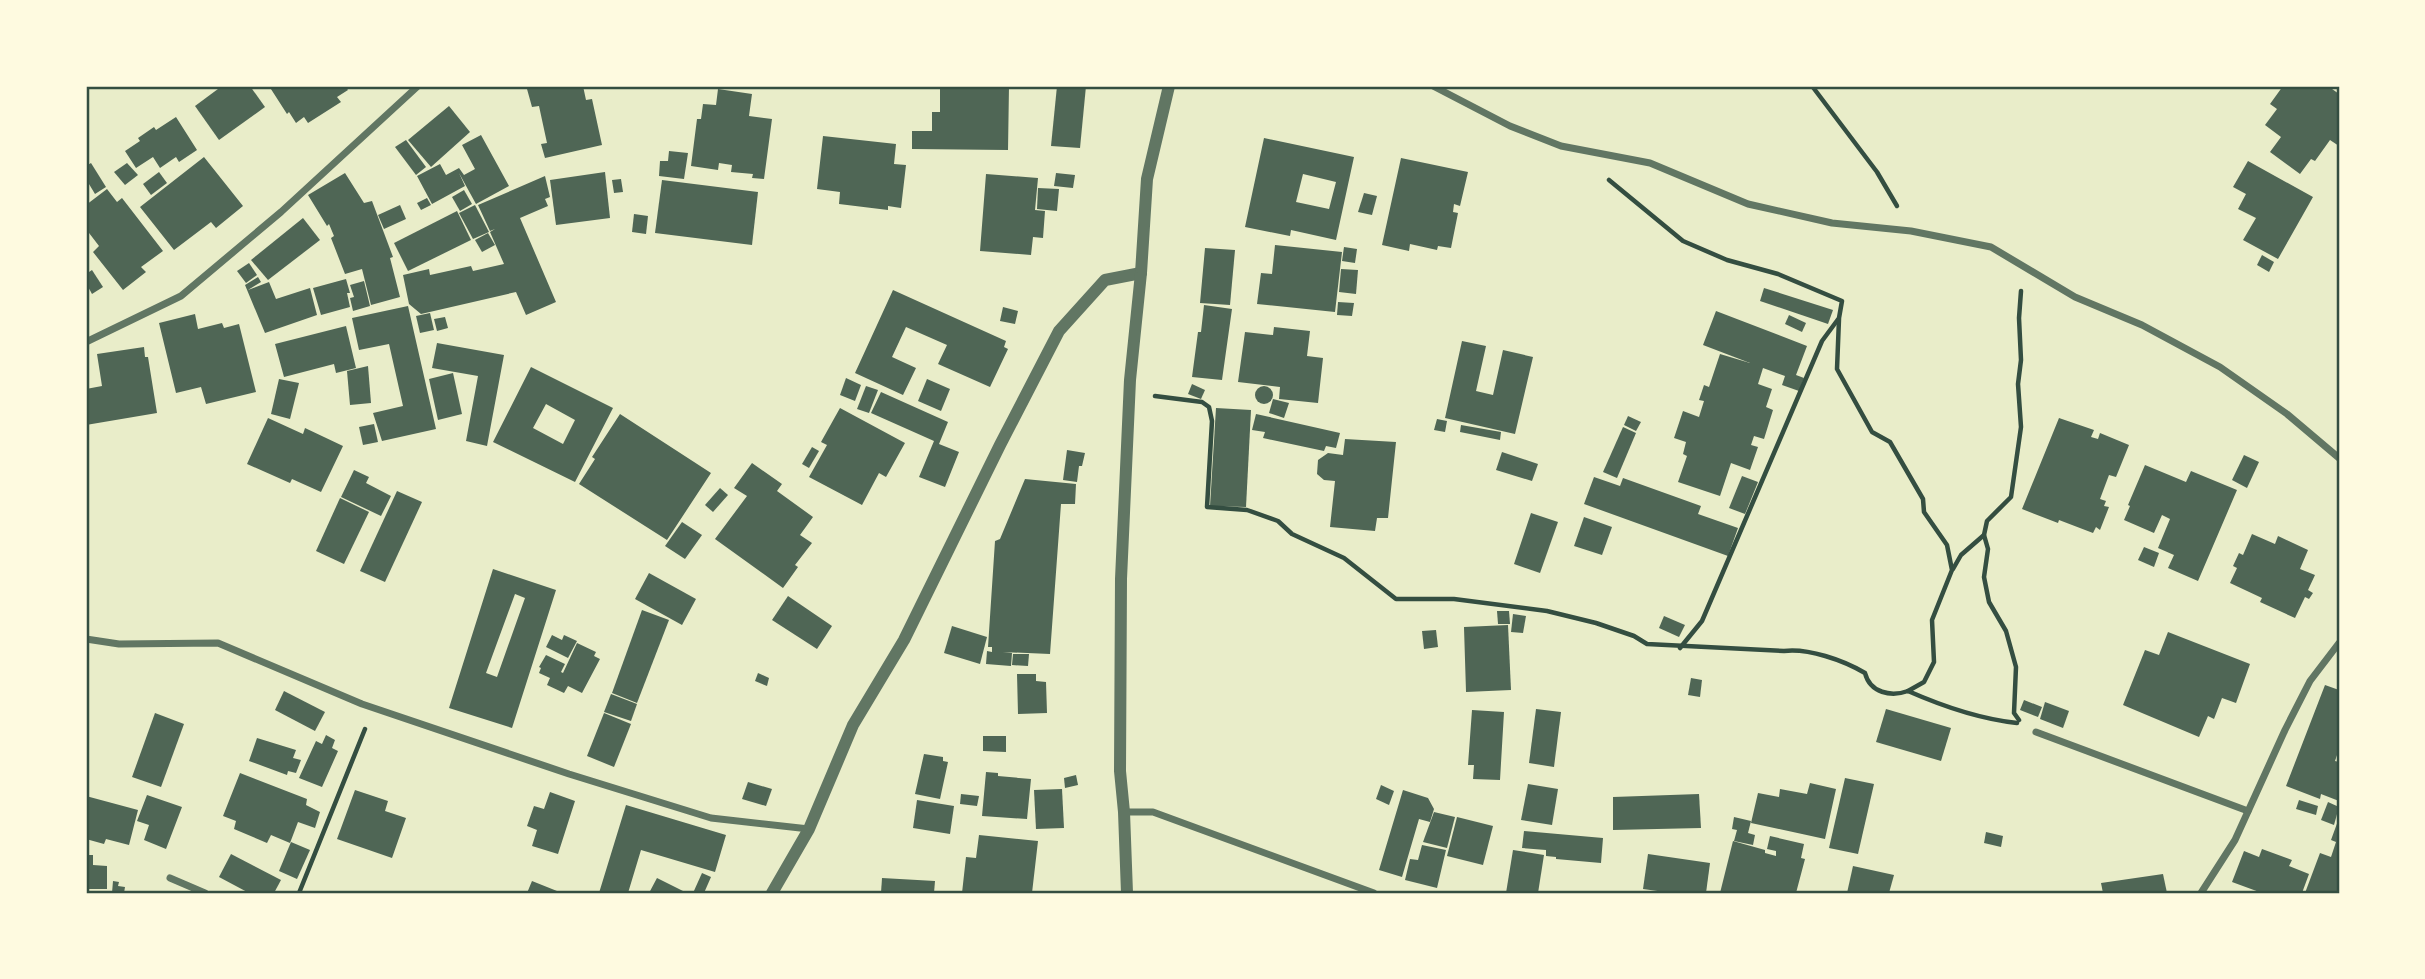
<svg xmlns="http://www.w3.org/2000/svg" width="2425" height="979" font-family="'Golos Text',sans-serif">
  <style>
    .building { fill: #4f6655; fill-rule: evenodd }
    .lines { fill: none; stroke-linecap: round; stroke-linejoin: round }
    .path { stroke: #344e41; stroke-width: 4.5 }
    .minor { stroke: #617663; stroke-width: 7 }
    .tertiary { stroke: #617663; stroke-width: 12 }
    .neatline { fill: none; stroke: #344e41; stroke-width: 2.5 }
  </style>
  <rect width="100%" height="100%" fill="#e9edc9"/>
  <g class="building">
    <polygon points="222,86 250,86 265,107 219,140 195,106"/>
    <polygon points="269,86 345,86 348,90 337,97 341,102 308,123 304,117 296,123 289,112 287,114"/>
    <polygon points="545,86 583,86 586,100 592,99 602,145 545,158 541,144 547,143 539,106 532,107 527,89"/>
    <polygon points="940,86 1009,86 1008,150 912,149 912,131 932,131 932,112 940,112"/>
    <polygon points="1057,86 1086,86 1080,148 1051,146"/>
    <polygon points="2283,86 2328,86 2339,94 2339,146 2330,140 2315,161 2311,159 2300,174 2270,152 2281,137 2265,125 2277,109 2270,104"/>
    <polygon points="718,89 752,94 749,116 772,119 764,179 752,178 753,174 731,172 732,165 719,163 718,170 691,166 697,119 701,119 703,104 716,105"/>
    <polygon points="449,106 470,132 431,167 408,140"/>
    <polygon points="176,117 197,150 179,162 176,157 160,168 153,157 136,168 125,151 140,141 138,138 154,127 156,130"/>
    <polygon points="481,135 509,186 476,204 459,173 465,186 432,204 417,176 440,164 446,175 459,168 464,175 475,169 462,145"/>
    <polygon points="823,136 896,144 894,164 906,165 901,208 888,206 888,210 839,204 840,192 817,189"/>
    <path d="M1264,138L1354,157L1336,240L1291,230L1290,236L1245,227ZM1303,174L1336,182L1329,209L1296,202Z"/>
    <polygon points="406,140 426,167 416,175 395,147"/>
    <polygon points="669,151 688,153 684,179 659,176 660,161 668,161"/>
    <polygon points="204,157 243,206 216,228 211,222 174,250 140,207"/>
    <polygon points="1401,158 1468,172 1460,206 1454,204 1453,212 1458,213 1451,248 1438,246 1437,250 1410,244 1409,251 1382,245"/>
    <polygon points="2248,161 2313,197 2278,259 2243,240 2256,218 2238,209 2246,194 2233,187"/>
    <polygon points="91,163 106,187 95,194 89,184 86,187 86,166"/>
    <polygon points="127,163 138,175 125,185 114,172"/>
    <polygon points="159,172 167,183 151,195 143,184"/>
    <polygon points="605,172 610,218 556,225 550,180"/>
    <polygon points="345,173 364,203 372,201 393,257 390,258 400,297 371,305 362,269 345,274 331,238 334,236 329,224 327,226 308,195"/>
    <polygon points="1056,173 1075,175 1073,188 1054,186"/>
    <polygon points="986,174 1038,178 1035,210 1045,211 1043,238 1033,237 1031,255 980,251"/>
    <polygon points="545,176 550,197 545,199 548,206 520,218 556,302 526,315 516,292 421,314 409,304 403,275 429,269 430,275 471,266 473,271 504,264 490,232 495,229 490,231 478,205"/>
    <polygon points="621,179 623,192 614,193 612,180"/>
    <polygon points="662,180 758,192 752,245 655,233"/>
    <polygon points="1038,188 1059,189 1057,211 1037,209"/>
    <polygon points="107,189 117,202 122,198 163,251 141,267 146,272 123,290 93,252 99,246 86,229 86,205"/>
    <polygon points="464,190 472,204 460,211 452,197"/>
    <polygon points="1364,193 1377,196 1372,215 1358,212"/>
    <polygon points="427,198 431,205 421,210 417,203"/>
    <polygon points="400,205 406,219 384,229 378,215"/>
    <polygon points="475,205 489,232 473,239 459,213"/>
    <polygon points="457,211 471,240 408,271 394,243"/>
    <polygon points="634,214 648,216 646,234 632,232"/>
    <polygon points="303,218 320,240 268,280 251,260"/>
    <polygon points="488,233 495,245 482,252 475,240"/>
    <polygon points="1275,245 1342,252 1335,312 1257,304 1261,273 1272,274"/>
    <polygon points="1344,247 1357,249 1355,263 1342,261"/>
    <polygon points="1205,248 1235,250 1230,305 1200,303"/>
    <polygon points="2262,255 2274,262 2269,272 2257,265"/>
    <polygon points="249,263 257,275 246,283 237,271"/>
    <polygon points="1341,269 1358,270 1356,294 1339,292"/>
    <polygon points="92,270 103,287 92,294 86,283 86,274"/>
    <polygon points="258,277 261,282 248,290 269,282 276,299 310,288 317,315 265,333 245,285"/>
    <polygon points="346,279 350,293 347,293 350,307 321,315 313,288"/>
    <polygon points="364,281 370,306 353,311 350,298 354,297 350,285"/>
    <polygon points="1764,288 1833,310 1828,324 1760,301"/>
    <polygon points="893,290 1006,341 1004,347 1008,349 990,387 938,364 947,345 906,327 892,357 916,368 903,395 855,373"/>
    <polygon points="1338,302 1354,303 1352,316 1337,315"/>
    <polygon points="1204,305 1232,309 1222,380 1192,377 1198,332 1201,332"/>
    <polygon points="408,306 436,429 382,441 373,413 403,406 389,344 359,350 352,318"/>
    <polygon points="1003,307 1018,311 1015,324 1000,321"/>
    <polygon points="1716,311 1807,346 1796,375 1804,378 1799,391 1782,385 1785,376 1763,368 1758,384 1772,389 1766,407 1773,410 1764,439 1754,436 1751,445 1758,447 1750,470 1731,463 1720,496 1678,482 1687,456 1683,454 1686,442 1674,438 1683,411 1699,417 1704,401 1699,400 1704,385 1709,387 1720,354 1750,363 1703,345"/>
    <polygon points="430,313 434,330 420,333 416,316"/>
    <polygon points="195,314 198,329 222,323 224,328 239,324 256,392 206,404 201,387 176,393 159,323"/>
    <polygon points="1789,315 1806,323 1802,332 1785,324"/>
    <polygon points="445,317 448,328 437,331 434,319"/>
    <polygon points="346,326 356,368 336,373 334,364 284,377 275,344"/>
    <polygon points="1274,327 1310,331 1307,356 1323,358 1318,403 1279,399 1280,387 1238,382 1245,332 1273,335"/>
    <polygon points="1462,341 1486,346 1476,391 1493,395 1503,350 1533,357 1515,434 1445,418"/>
    <polygon points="437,343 504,355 487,446 466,441 478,376 432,368"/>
    <polygon points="144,347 145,357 148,357 157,413 86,425 86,389 102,386 97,354"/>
    <polygon points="368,366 371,403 350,405 347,371"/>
    <path d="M531,367L613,408L575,482L493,442ZM546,404L575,420L563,444L533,428Z"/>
    <polygon points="453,373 462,414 438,420 429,379"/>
    <polygon points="846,378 861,385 855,401 840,395"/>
    <polygon points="279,379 299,383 290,419 271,414"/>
    <polygon points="927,379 950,389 941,411 918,401"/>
    <polygon points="1192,384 1205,390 1201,399 1188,394"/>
    <polygon points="866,386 878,390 869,413 857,409"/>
    <circle cx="1264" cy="395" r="9"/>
    <polygon points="881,392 948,422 939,444 959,452 945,487 919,477 934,441 871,413"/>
    <polygon points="1273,399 1289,403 1284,418 1269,413"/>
    <polygon points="840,408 905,443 886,477 879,473 862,505 809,477 827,445 821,442"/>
    <polygon points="1216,408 1251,410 1246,507 1210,506"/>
    <polygon points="620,414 711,473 667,540 579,484 595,459 592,457"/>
    <polygon points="1256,414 1340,433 1336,448 1326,446 1324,451 1263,438 1265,432 1252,430"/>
    <polygon points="1628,416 1641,422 1636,431 1624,425"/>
    <polygon points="268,418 303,434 305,428 343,446 321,492 292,479 290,483 247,464"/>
    <polygon points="2059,418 2094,430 2091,437 2098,439 2100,433 2129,445 2116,477 2109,475 2100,499 2106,501 2104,506 2109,507 2100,530 2096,527 2093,533 2059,520 2058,523 2022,509"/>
    <polygon points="1437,419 1447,421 1445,432 1434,430"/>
    <polygon points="374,424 378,442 363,445 359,427"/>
    <polygon points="1461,425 1501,432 1500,440 1460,432"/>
    <polygon points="1623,427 1636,433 1617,478 1603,472"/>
    <polygon points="1345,439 1396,442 1388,518 1377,518 1375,531 1330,527 1335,481 1324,480 1317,474 1318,460 1328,453 1343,455"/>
    <polygon points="812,447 819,451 809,468 802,464"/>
    <polygon points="1067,450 1085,453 1082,466 1079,466 1077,482 1063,480"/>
    <polygon points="1502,452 1538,464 1532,481 1496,470"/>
    <polygon points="2244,455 2259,462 2247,488 2232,480"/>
    <polygon points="752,463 782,484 777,491 813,517 800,535 812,543 795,565 798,567 783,588 715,539 747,496 734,488"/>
    <polygon points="2145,465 2186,482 2191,471 2237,490 2198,581 2168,568 2174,555 2158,548 2170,519 2162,515 2154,533 2124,520 2130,506 2128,505"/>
    <polygon points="354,470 369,477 366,483 391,496 381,516 341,497"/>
    <polygon points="1742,476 1758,482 1745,514 1729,508"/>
    <polygon points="1594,477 1620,486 1623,478 1701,506 1698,514 1738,528 1728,556 1584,504"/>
    <polygon points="1025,479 1076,484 1075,504 1061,504 1050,654 1003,652 1012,653 1011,666 986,664 987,651 992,652 992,647 988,647 995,541 1000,539"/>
    <polygon points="720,488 728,495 713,512 705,505"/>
    <polygon points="397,491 422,502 385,582 360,571"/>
    <polygon points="340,498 369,512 344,564 316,551"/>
    <polygon points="1531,513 1558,522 1540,573 1514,564"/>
    <polygon points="1584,517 1612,527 1602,555 1574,546"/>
    <polygon points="682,522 702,535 685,559 665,546"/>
    <polygon points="2252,534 2275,544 2278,536 2308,550 2300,569 2315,575 2308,590 2313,593 2309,599 2305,597 2295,618 2260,602 2262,598 2230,583 2237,568 2233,566 2239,553 2243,555"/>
    <polygon points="2144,547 2159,553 2154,567 2138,560"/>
    <path d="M493,569L556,590L512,728L449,708ZM515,594L525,598L497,677L486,673Z"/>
    <polygon points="649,573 696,599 682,625 635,599"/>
    <polygon points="788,596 832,626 817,649 772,620"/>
    <polygon points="642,610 669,620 637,703 612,693"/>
    <polygon points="1497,611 1509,611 1510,624 1498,624"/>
    <polygon points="1513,614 1526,616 1523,633 1511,632"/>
    <polygon points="1664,616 1685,625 1679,637 1659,628"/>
    <polygon points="1508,625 1511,690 1466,692 1464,627"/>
    <polygon points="952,626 987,637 980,664 944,653"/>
    <polygon points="1436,630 1438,647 1424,649 1422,631"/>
    <polygon points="2168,632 2250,664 2236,703 2222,698 2214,719 2208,716 2199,737 2123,705 2145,650 2159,655"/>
    <polygon points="552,635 562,640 564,635 577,641 568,658 546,647"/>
    <polygon points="577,643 596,652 594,656 600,659 582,693 568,686 564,693 547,685 550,678 539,673 541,668 539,667 546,655 565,664 561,672 563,673"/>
    <polygon points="1013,654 1029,654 1028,666 1012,665"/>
    <polygon points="758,673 769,678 767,686 755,681"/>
    <polygon points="1017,674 1036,674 1036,681 1046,682 1047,713 1018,714"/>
    <polygon points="1691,678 1702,680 1700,697 1688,695"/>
    <polygon points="2325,685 2339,690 2339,749 2335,761 2339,762 2339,801 2321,794 2320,799 2286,786"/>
    <polygon points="284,691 325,712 315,731 275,710"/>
    <polygon points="611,694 637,704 631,721 604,712"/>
    <polygon points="2024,700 2042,707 2038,717 2020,710"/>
    <polygon points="2045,702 2069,711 2063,728 2040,719"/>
    <polygon points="1536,709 1561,712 1554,767 1529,763"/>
    <polygon points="1886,709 1951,728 1941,761 1876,742"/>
    <polygon points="1472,710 1504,712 1500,780 1473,779 1474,765 1468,765"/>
    <polygon points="155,713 184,724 161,787 132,777"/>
    <polygon points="604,713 631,724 614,767 587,756"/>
    <polygon points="326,735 335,740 332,748 338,751 322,787 299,778 316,741 322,744"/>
    <polygon points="983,736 1006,736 1006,752 983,751"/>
    <polygon points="257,738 296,750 293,758 301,760 296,773 288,771 287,775 249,761"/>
    <polygon points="924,754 943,757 943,761 948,762 940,799 915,794"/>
    <polygon points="986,772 998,773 998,776 1031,779 1027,819 982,816"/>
    <polygon points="240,773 307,799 306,805 320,812 315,828 298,822 290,843 271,835 267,843 234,829 236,821 223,816"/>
    <polygon points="1076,775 1078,785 1065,788 1064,778"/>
    <polygon points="1845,778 1874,784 1858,854 1829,848"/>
    <polygon points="748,782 772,789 766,806 742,799"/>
    <polygon points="1810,783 1836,789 1825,839 1751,823 1758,793 1779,797 1780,789 1807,794"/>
    <polygon points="1528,784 1558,789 1552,825 1521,820"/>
    <polygon points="1381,785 1394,791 1389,805 1376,799"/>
    <polygon points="1062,789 1064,828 1036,829 1034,790"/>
    <polygon points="355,790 388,801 385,811 406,818 392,858 337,839"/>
    <polygon points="1403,790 1428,798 1434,809 1430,822 1419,819 1402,877 1379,870"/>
    <polygon points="550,792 575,801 558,854 532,846 537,830 527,826 534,806 544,809"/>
    <polygon points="961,794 979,796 977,806 960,804"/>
    <polygon points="1699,794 1701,828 1613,830 1613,797"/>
    <polygon points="147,795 182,807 166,849 144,840 149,825 137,821"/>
    <polygon points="86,796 138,810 129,845 106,839 104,844 86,839"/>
    <polygon points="917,800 954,806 950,834 913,828"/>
    <polygon points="2299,800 2318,806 2316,815 2296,809"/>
    <polygon points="2328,802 2339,807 2334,825 2321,820"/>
    <polygon points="626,805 726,835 715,872 641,850 628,893 599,893"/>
    <polygon points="1434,812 1455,817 1447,848 1423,842"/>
    <polygon points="1457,817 1493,826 1483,865 1447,856"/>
    <polygon points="1734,817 1751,821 1748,833 1755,835 1753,845 1734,841 1737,830 1732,829"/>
    <polygon points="2339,818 2339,893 2305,893 2320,853 2331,857 2336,842 2331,840"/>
    <polygon points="1524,831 1603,838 1601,863 1556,859 1556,857 1546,856 1546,850 1522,848"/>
    <polygon points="1986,832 2003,836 2001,847 1984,843"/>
    <polygon points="979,835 1038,841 1032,893 962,893 966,857 976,858"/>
    <polygon points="1770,836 1804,844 1801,858 1805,859 1796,893 1720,893 1733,841 1765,850 1765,853 1776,856 1776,851 1767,849"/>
    <polygon points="291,842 310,850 297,879 279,871"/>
    <polygon points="1422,845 1446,850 1437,888 1405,880 1410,859 1418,860"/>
    <polygon points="2262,849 2292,860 2289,866 2309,874 2302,893 2262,893 2232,882 2244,851 2259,857"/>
    <polygon points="1513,850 1544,855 1538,893 1506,893"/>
    <polygon points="231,854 281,880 274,893 249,893 219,877"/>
    <polygon points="1648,854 1710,863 1706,893 1672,893 1643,889"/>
    <polygon points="86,855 93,855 93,865 107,866 107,889 86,889"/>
    <polygon points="1853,866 1894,875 1889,893 1847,893"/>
    <polygon points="702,873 711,877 704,893 693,893"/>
    <polygon points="2163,874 2167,893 2103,893 2101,883"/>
    <polygon points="657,878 687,893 649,893"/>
    <polygon points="882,878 935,881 934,893 881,893"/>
    <polygon points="113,881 119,882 118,886 125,887 124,893 112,893"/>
    <polygon points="532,881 562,893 527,893"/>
  </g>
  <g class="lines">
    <g class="path">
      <polyline points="1812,86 1877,172 1897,206"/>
      <polyline points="1609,180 1683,241 1727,260 1778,274 1842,301 1839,318 1822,341 1702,621 1680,648"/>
      <polyline points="1839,319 1837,369 1872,432 1890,442 1923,499 1924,512 1947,545 1952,570 1932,620 1934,662 1924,682 1908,691"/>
      <path d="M1155,396L1202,402L1209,407L1212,421L1207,507L1247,510L1278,521L1292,534L1344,558L1396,599H1454L1547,611L1596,623L1634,636L1647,644L1784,651C1808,648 1843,660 1865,673C1870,693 1891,697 1908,691C1942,706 1980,719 2017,723"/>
      <polyline points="1953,569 1961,555 1984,535"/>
      <polyline points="2019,720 2014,713 2016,667 2006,631 1989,602 1984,577 1988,549 1984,535 1987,521 2011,497 2021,427 2018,384 2021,360 2019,318 2021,291"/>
      <polyline points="299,893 365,729"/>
    </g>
    <g class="minor">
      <polyline points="1433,86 1510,126 1561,146 1650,163 1748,204 1832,223 1911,231 1991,247 2075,297 2142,325 2220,367 2287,414 2339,458"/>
      <polyline points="86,342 181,296 281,212 418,86"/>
      <polyline points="86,639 119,644 218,643 362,704 569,774 711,818 809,829"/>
      <polyline points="2036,732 2248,811"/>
      <polyline points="1124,812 1153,812 1374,893"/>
      <polyline points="170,878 205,893"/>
      <polyline points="2201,893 2235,840 2285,730 2310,681 2339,643"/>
    </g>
    <g class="tertiary">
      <polyline points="772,893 809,829 853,725 904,640 1000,445 1059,331 1105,280 1141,273"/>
      <polyline points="1127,893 1124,812 1120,771 1121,579 1130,380 1141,273 1147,179 1169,86"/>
    </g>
  </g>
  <rect width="2425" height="979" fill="none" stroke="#fefae0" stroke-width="175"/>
  <rect x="88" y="88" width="2250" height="804" class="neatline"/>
</svg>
